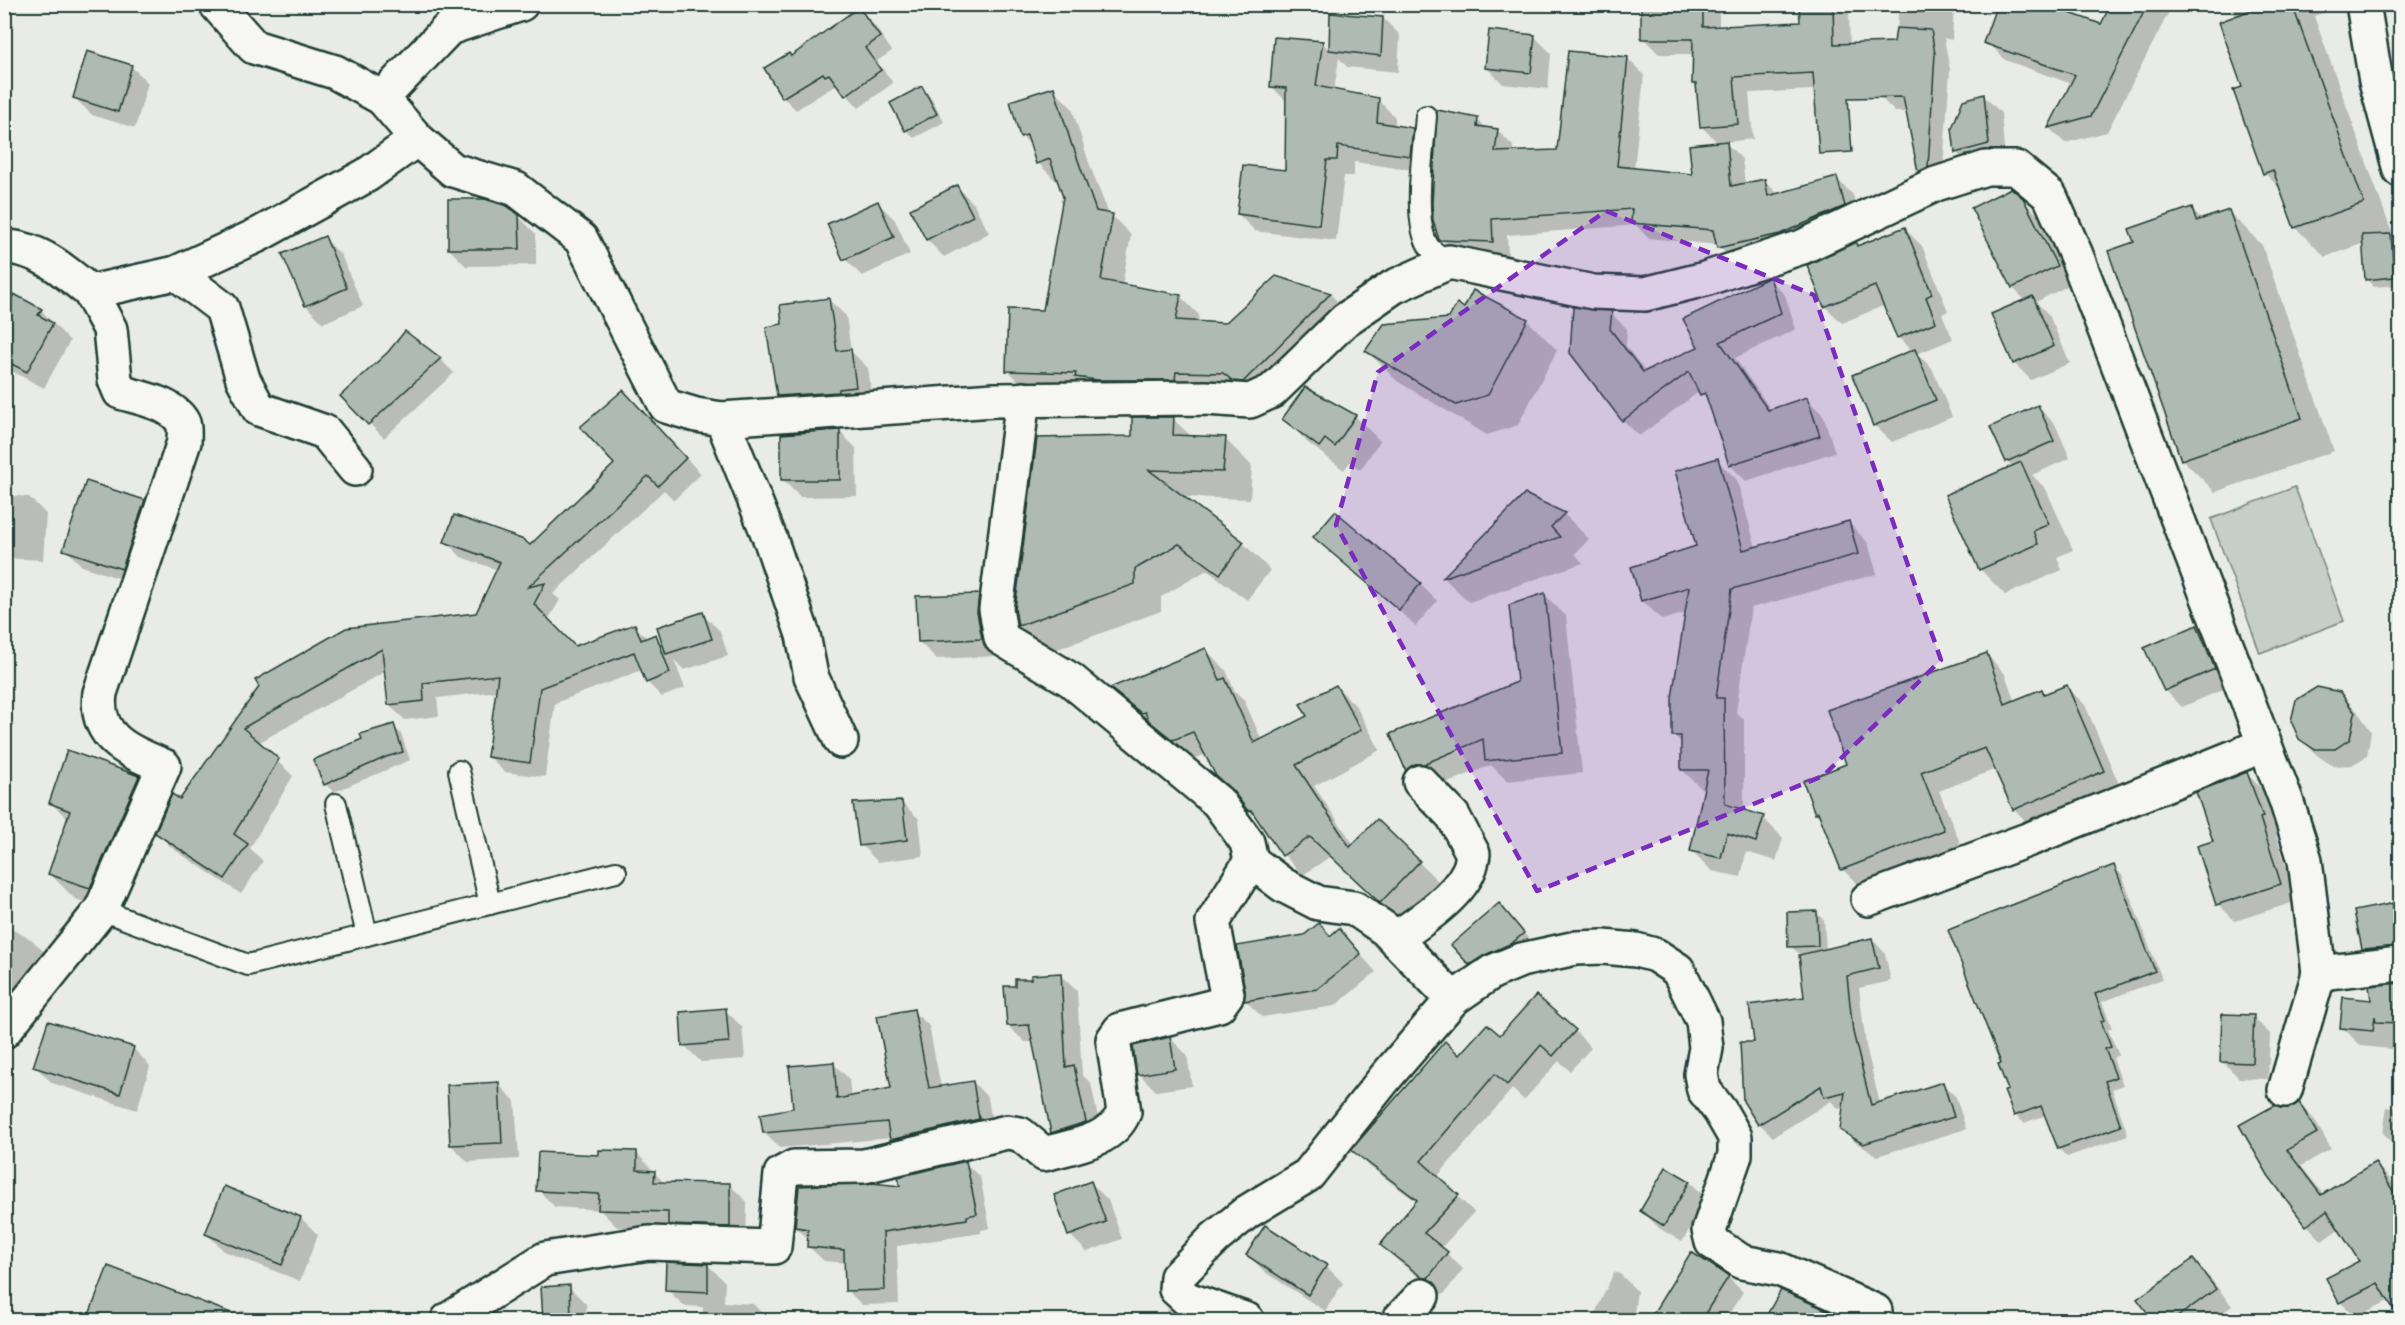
<svg xmlns="http://www.w3.org/2000/svg" width="2405" height="1325" font-family="Sriracha,sans-serif">
  <style>
    .green { fill: #c7cec9; stroke: #73867e; stroke-width: 1.5 }
    .shadow { fill: #0003 }
    .building { fill: #b0bab5; stroke: #1f3d34; stroke-width: 1.5 }
    .lines { fill: none; stroke-linecap: round; stroke-linejoin: round }
    .service-casing { stroke: #1f3d34; stroke-width: 24 }
    .minor-casing { stroke: #1f3d34; stroke-width: 38 }
    .service { stroke: #f6f6f2; stroke-width: 20 }
    .minor { stroke: #f6f6f2; stroke-width: 33 }
    .marked { fill: #7b2cbf; fill-opacity: 0.2; stroke: #7b2cbf; stroke-width: 4.5; stroke-dasharray: 12 8; stroke-linejoin: round }
  </style>
  <rect width="100%" height="100%" fill="#e9ebe7"/>
  <filter id="ink" filterUnits="userSpaceOnUse"><feTurbulence type="fractalNoise" baseFrequency=".0167" numOctaves="2"/><feDisplacementMap in="SourceGraphic" scale="12" xChannelSelector="R" yChannelSelector="G"/><feConvolveMatrix kernelMatrix="1 2 1 2 8 2 1 2 1" color-interpolation-filters="sRGB"/></filter>
  <g filter="url(#ink)">
    <polygon class="green" points="2295,487 2344,621 2260,653 2211,519"/>
    <g class="shadow">
      <polygon points="1643,4 1719,4 1719,28 1802,24 1801,4 1842,4 1849,11 1851,88 1749,93 1753,139 1725,142 1742,159 1745,184 1764,180 1779,195 1837,179 1853,195 1860,222 1734,263 1718,245 1648,238 1636,225 1507,235 1508,257 1457,255 1441,239 1477,119 1487,129 1497,130 1513,146 1513,153 1558,151 1628,59 1644,75 1634,169 1694,176 1718,143 1701,126 1698,88 1694,84 1694,54 1659,54 1643,38"/>
      <polygon points="1899,4 1954,4 1952,40 1944,38 1950,70 1942,182 1934,186 1920,171 1908,112 1895,112 1880,97 1896,44"/>
      <polygon points="2113,4 2173,4 2107,132 2065,143 2049,128 2072,84 2005,60 1989,43 2102,26"/>
      <polygon points="2230,4 2324,4 2326,12 2314,16 2392,233 2390,234 2399,243 2400,285 2374,287 2366,279 2364,243 2325,257 2295,227 2282,191 2265,173 2244,88 2235,18"/>
      <polygon points="859,9 872,22 892,51 877,61 893,83 859,108 840,87 836,85 796,110 783,97 791,58"/>
      <polygon points="1332,15 1383,18 1400,35 1398,72 1347,67 1339,58 1334,91 1378,100 1395,117 1395,126 1412,129 1429,146 1427,172 1354,162 1354,176 1344,176 1336,241 1255,231 1238,214 1286,172 1288,103 1271,86 1322,42 1330,51"/>
      <polygon points="1534,36 1551,53 1548,89 1503,84 1486,67"/>
      <polygon points="131,66 148,83 135,128 92,115 75,98"/>
      <polygon points="922,88 930,96 944,122 914,138 906,130"/>
      <polygon points="1053,89 1072,108 1089,163 1109,215 1112,216 1131,235 1122,286 1180,296 1199,315 1198,323 1225,325 1276,277 1330,294 1349,313 1262,400 1026,389 1008,370 1045,312 1065,197 1059,181 1057,182 1038,163 1032,147 1022,136"/>
      <polygon points="1984,96 2001,113 2005,161 1973,169 1956,152"/>
      <polygon points="957,187 974,204 989,233 944,257 927,240 912,209"/>
      <polygon points="2022,199 2040,217 2073,283 2036,302 2049,315 2070,363 2031,380 2014,363 2026,301 2013,288"/>
      <polygon points="878,203 895,220 910,254 862,276 845,259"/>
      <polygon points="2191,209 2202,220 2229,212 2262,245 2334,451 2215,492 2182,459 2136,243"/>
      <polygon points="518,216 536,234 536,265 466,266 449,249"/>
      <polygon points="1905,229 1922,246 1948,311 1942,314 1953,339 1917,354 1932,368 1952,417 1892,442 1874,425 1913,352 1898,337 1885,305 1842,323 1825,306 1855,244 1858,247"/>
      <polygon points="324,238 341,255 363,306 323,323 306,306"/>
      <polygon points="1769,279 1785,295 1796,329 1735,358 1771,410 1807,399 1823,415 1835,452 1746,481 1730,465 1710,402 1700,391 1639,436 1623,420 1571,353 1611,313 1627,329 1626,346 1646,373 1700,348"/>
      <polygon points="828,299 846,316 851,351 868,368 873,403 795,413 778,396 784,326"/>
      <polygon points="41,310 70,341 44,388 4,367 4,314"/>
      <polygon points="1450,319 1527,320 1557,350 1518,425 1487,435 1397,381 1367,351"/>
      <polygon points="440,359 454,373 384,438 342,396"/>
      <polygon points="1305,389 1356,417 1380,441 1360,470 1350,462 1344,470 1308,443 1284,418"/>
      <polygon points="638,407 701,474 674,500 664,490 553,594 560,600 548,620 575,648 634,626 648,639 656,636 664,645 702,614 720,631 728,656 684,670 674,660 685,688 662,697 647,682 642,670 555,703 545,777 504,772 489,756 498,691 437,698 439,716 405,720 389,705 386,671 258,743 293,776 250,848 263,861 241,894 172,848 157,833 261,687 477,615 498,570 461,557 446,541 530,547 616,464"/>
      <polygon points="2038,407 2055,424 2070,458 2032,475 2046,489 2073,550 2057,557 2062,570 2005,595 1980,569 2013,467 2007,461"/>
      <polygon points="1173,419 1192,437 1225,439 1252,466 1250,499 1182,497 1243,543 1270,570 1247,600 1207,570 1161,597 1161,611 1047,653 1019,625 1133,438"/>
      <polygon points="839,431 856,448 857,496 800,497 783,480"/>
      <polygon points="1717,460 1737,480 1756,548 1849,523 1868,543 1877,574 1751,608 1736,712 1744,719 1744,812 1763,818 1783,838 1776,861 1746,852 1741,877 1712,871 1692,851 1705,789 1702,789 1682,770 1682,744 1674,735 1686,613 1662,620 1642,600 1698,547"/>
      <polygon points="4,495 29,497 46,514 43,560 4,558"/>
      <polygon points="1526,496 1564,514 1589,539 1575,554 1583,563 1469,602 1444,578"/>
      <polygon points="144,502 161,519 139,585 82,566 65,549"/>
      <polygon points="1336,513 1420,584 1437,601 1416,626 1315,537"/>
      <polygon points="978,595 995,612 994,630 998,656 937,659 919,642"/>
      <polygon points="1545,595 1566,616 1582,773 1507,781 1491,765 1445,784 1436,784 1428,791 1407,770 1519,683"/>
      <polygon points="2197,627 2214,644 2231,686 2182,707 2165,690"/>
      <polygon points="1206,650 1226,670 1234,690 1244,700 1262,741 1309,717 1336,686 1356,706 1380,750 1314,786 1354,845 1377,821 1439,882 1400,921 1331,856 1303,875 1284,855 1263,825 1249,810 1206,754 1194,759 1132,707 1112,688"/>
      <polygon points="1987,655 2005,674 2015,702 2042,691 2045,695 2067,687 2085,705 2121,789 2032,828 2014,809 1996,769 1939,791 1962,848 1861,887 1842,869 1822,819 1816,813 1848,765"/>
      <polygon points="2340,693 2357,711 2371,731 2367,756 2352,765 2333,766 2318,756 2300,739"/>
      <polygon points="393,726 401,734 410,760 334,792 325,784"/>
      <polygon points="2247,774 2264,791 2279,834 2276,835 2297,901 2235,921 2218,904 2215,842"/>
      <polygon points="138,777 164,802 116,912 75,899 50,874 69,820 51,803"/>
      <polygon points="901,802 919,819 923,856 878,862 861,845"/>
      <polygon points="2113,867 2122,875 2162,979 2102,1002 2112,1028 2108,1030 2119,1055 2113,1058 2123,1085 2112,1089 2128,1135 2067,1157 2059,1149 2046,1115 2024,1123 2015,1115 2010,1091"/>
      <polygon points="2400,904 2400,965 2382,967 2363,949 2356,912"/>
      <polygon points="1498,905 1540,951 1487,981 1470,964"/>
      <polygon points="1816,912 1824,920 1826,951 1872,939 1885,953 1891,981 1859,988 1866,1046 1880,1104 1943,1084 1956,1097 1966,1129 1877,1156 1855,1142 1842,1129 1845,1108 1839,1109 1831,1101 1773,1137 1760,1124 1745,1101 1756,1043 1805,999 1801,955 1790,946"/>
      <polygon points="4,925 32,940 49,957 29,996 4,983"/>
      <polygon points="1319,925 1331,937 1339,930 1376,972 1335,1006 1262,1017 1246,1001 1305,937"/>
      <polygon points="1060,975 1077,991 1082,1075 1091,1083 1102,1139 1069,1149 1052,1132 1034,1042 1025,1042 1008,1026 1017,987 1033,980"/>
      <polygon points="2400,984 2400,1050 2361,1046 2342,1027 2373,1002 2371,988"/>
      <polygon points="725,1010 742,1027 745,1059 701,1062 684,1045"/>
      <polygon points="913,1011 929,1026 941,1087 973,1082 988,1098 994,1135 907,1155 891,1138 780,1148 764,1133 795,1109 834,1064 849,1079 851,1098 893,1090"/>
      <polygon points="2253,1017 2270,1034 2268,1079 2239,1078 2222,1061"/>
      <polygon points="1575,1031 1591,1048 1570,1071 1559,1061 1524,1100 1512,1089 1437,1177 1474,1212 1441,1248 1463,1269 1444,1294 1441,1294 1398,1261 1382,1245 1417,1202 1370,1167 1354,1150 1459,1057 1500,1037"/>
      <polygon points="1170,1038 1187,1055 1192,1086 1156,1091 1139,1074"/>
      <polygon points="133,1048 150,1066 137,1110 52,1083 35,1066"/>
      <polygon points="498,1084 515,1101 519,1159 468,1162 451,1145"/>
      <polygon points="2299,1104 2314,1119 2331,1149 2301,1166 2324,1195 2375,1164 2390,1179 2400,1196 2400,1311 2390,1300 2356,1317 2340,1302 2361,1261 2340,1228 2322,1241 2307,1225 2269,1174 2280,1110 2289,1110"/>
      <polygon points="2387,1107 2400,1109 2400,1143 2391,1141 2383,1133"/>
      <polygon points="636,1152 665,1184 730,1185 747,1202 746,1243 673,1228 617,1227 600,1210 555,1207 538,1190 601,1157"/>
      <polygon points="965,1163 980,1177 990,1228 981,1230 981,1233 897,1246 899,1304 862,1305 847,1290 846,1263 824,1261 809,1247 809,1240 796,1227"/>
      <polygon points="1667,1169 1690,1182 1707,1199 1682,1242 1659,1228 1642,1211"/>
      <polygon points="1091,1183 1108,1200 1122,1239 1087,1252 1070,1235"/>
      <polygon points="225,1188 301,1218 318,1235 300,1281 224,1251 207,1234"/>
      <polygon points="1266,1227 1326,1266 1343,1283 1325,1311 1265,1272 1248,1255"/>
      <polygon points="1691,1254 1728,1277 1743,1292 1725,1320 1651,1320"/>
      <polygon points="2193,1261 2210,1278 2232,1306 2213,1320 2155,1320 2139,1300"/>
      <polygon points="708,1265 725,1282 724,1302 753,1304 769,1320 702,1320 703,1307 684,1306 667,1289"/>
      <polygon points="109,1268 238,1318 241,1310 274,1320 88,1320"/>
      <polygon points="1614,1272 1620,1274 1637,1291 1633,1320 1592,1320"/>
      <polygon points="569,1287 586,1304 587,1320 544,1320 543,1288"/>
      <polygon points="1782,1292 1846,1320 1765,1320"/>
      <polygon points="1168,1309 1186,1320 1161,1320"/>
    </g>
    <g class="building">
      <polygon points="1641,4 1703,4 1703,27 1800,22 1799,4 1833,4 1834,44 1894,42 1896,28 1931,30 1935,54 1928,167 1918,172 1903,97 1848,98 1852,152 1819,154 1813,73 1734,77 1738,124 1700,127 1696,84 1692,84 1693,39 1641,39"/>
      <polygon points="1997,4 2044,4 2101,24 2111,4 2148,4 2091,116 2048,128 2075,75 1983,43"/>
      <polygon points="2268,4 2292,4 2364,203 2294,228 2273,170 2263,174 2233,90 2242,87 2219,22"/>
      <polygon points="859,7 880,37 865,48 881,70 845,96 829,74 825,76 823,73 782,98 764,68 789,53 791,56"/>
      <polygon points="1330,13 1383,17 1381,56 1329,50"/>
      <polygon points="1489,30 1535,35 1531,73 1485,68"/>
      <polygon points="1274,37 1323,41 1316,86 1379,98 1377,122 1413,128 1410,156 1338,146 1337,160 1327,160 1319,225 1237,214 1243,165 1285,170 1286,88 1270,87"/>
      <polygon points="87,51 132,65 118,112 73,98"/>
      <polygon points="1568,51 1628,57 1617,166 1692,174 1689,145 1727,141 1731,186 1765,179 1768,196 1837,177 1845,206 1780,234 1717,248 1713,230 1631,223 1632,209 1492,219 1493,242 1439,240 1433,220 1432,204 1437,110 1478,118 1477,126 1498,129 1495,152 1557,150"/>
      <polygon points="922,86 937,114 905,131 890,103"/>
      <polygon points="1054,87 1072,146 1073,146 1096,211 1113,214 1101,280 1181,295 1176,320 1225,323 1276,276 1331,293 1243,382 1233,381 1223,373 1176,372 1175,380 1097,380 1075,377 1076,373 1006,371 1008,309 1043,310 1063,197 1050,159 1036,164 1027,135 1020,137 1010,101"/>
      <polygon points="1984,94 1989,144 1955,153 1952,128 1963,100"/>
      <polygon points="957,185 973,216 926,240 910,209"/>
      <polygon points="2011,188 2023,198 2057,266 2012,288 1971,208"/>
      <polygon points="448,199 485,199 507,206 519,215 520,249 448,249"/>
      <polygon points="878,201 894,237 843,260 827,224"/>
      <polygon points="2192,207 2196,221 2229,210 2302,418 2181,460 2108,251 2134,242 2129,229"/>
      <polygon points="1905,227 1932,294 1926,297 1936,322 1897,338 1875,286 1824,307 1807,265 1856,242 1857,246"/>
      <polygon points="2391,234 2394,277 2365,280 2362,235"/>
      <polygon points="325,236 347,288 305,306 282,254"/>
      <polygon points="1770,277 1781,313 1720,342 1768,410 1807,397 1820,436 1729,465 1705,393 1700,395 1689,372 1622,421 1570,353 1573,307 1612,311 1610,329 1643,372 1698,347 1683,319"/>
      <polygon points="1473,290 1528,319 1488,395 1456,405 1365,351 1384,324 1449,318 1457,303 1464,308"/>
      <polygon points="14,294 42,309 38,315 53,323 27,372 4,360 4,311"/>
      <polygon points="2033,296 2054,346 2013,364 1991,314"/>
      <polygon points="829,298 837,351 851,349 856,387 839,389 839,392 777,396 766,327 782,324 780,305"/>
      <polygon points="405,331 441,358 368,425 340,396 388,352"/>
      <polygon points="1915,349 1936,400 1873,426 1852,375"/>
      <polygon points="1305,387 1356,415 1335,447 1325,439 1319,447 1282,419"/>
      <polygon points="623,390 686,458 658,486 648,476 528,587 545,583 534,604 575,646 635,624 641,640 656,634 670,673 646,683 634,652 540,688 530,763 487,757 498,675 423,683 424,701 388,705 382,649 243,728 279,759 234,834 248,844 225,879 155,833 172,794 180,799 259,687 255,680 346,628 476,613 500,562 444,542 454,515 524,540 530,545 614,464 580,427"/>
      <polygon points="2038,405 2054,441 2006,462 1990,427"/>
      <polygon points="1132,417 1174,417 1173,435 1226,437 1223,472 1149,470 1244,542 1220,574 1179,544 1135,569 1135,584 1018,626 1015,609 1037,438 1132,436"/>
      <polygon points="840,430 840,480 781,480 781,434"/>
      <polygon points="1718,458 1743,550 1849,521 1858,554 1732,589 1716,698 1724,698 1725,804 1764,816 1756,842 1727,833 1721,858 1690,851 1708,770 1681,770 1681,736 1672,736 1672,698 1689,587 1641,601 1631,567 1696,546 1675,471"/>
      <polygon points="2021,462 2049,524 2033,531 2038,544 1979,570 1945,495"/>
      <polygon points="86,481 145,500 122,569 63,550"/>
      <polygon points="1525,494 1565,513 1551,527 1560,537 1442,578"/>
      <polygon points="1335,511 1421,583 1399,610 1313,537"/>
      <polygon points="1545,593 1562,753 1485,761 1483,739 1424,764 1415,764 1406,771 1390,734 1517,682 1509,605"/>
      <polygon points="979,594 977,612 982,639 918,642 916,596"/>
      <polygon points="703,612 712,639 666,654 657,627"/>
      <polygon points="2197,625 2215,669 2164,691 2144,648"/>
      <polygon points="1206,648 1220,680 1225,678 1254,743 1307,716 1300,704 1336,685 1361,730 1296,765 1350,847 1377,819 1420,861 1380,903 1310,837 1282,856 1251,810 1248,811 1233,791 1216,776 1193,732 1173,740 1149,721 1145,712 1141,713 1110,688"/>
      <polygon points="1987,653 2005,704 2042,689 2044,694 2067,685 2104,771 2013,810 1985,748 1921,772 1944,830 1841,870 1818,812 1815,814 1803,781 1846,764 1827,710"/>
      <polygon points="2317,687 2340,692 2355,713 2350,739 2335,749 2314,749 2299,739 2291,721 2296,700"/>
      <polygon points="394,724 403,752 386,757 324,785 313,760 362,739 360,734"/>
      <polygon points="67,750 139,776 90,888 48,874 70,811 49,803"/>
      <polygon points="2247,772 2263,817 2260,818 2281,884 2216,905 2197,846 2213,841 2196,792"/>
      <polygon points="902,801 907,840 859,846 853,803"/>
      <polygon points="2114,865 2155,971 2095,994 2105,1020 2101,1021 2111,1047 2105,1049 2116,1077 2105,1081 2121,1126 2058,1149 2041,1106 2014,1116 2004,1091 2008,1090 1998,1064 2001,1063 1948,930"/>
      <polygon points="2400,902 2400,946 2362,949 2354,911"/>
      <polygon points="1499,903 1524,933 1512,943 1485,955 1469,965 1451,945"/>
      <polygon points="1817,911 1818,946 1788,947 1787,912"/>
      <polygon points="1319,923 1330,936 1339,928 1361,954 1317,989 1244,1001 1245,990 1237,946 1304,935"/>
      <polygon points="1872,938 1879,968 1847,976 1853,1032 1871,1105 1943,1082 1954,1117 1863,1144 1840,1130 1845,1092 1824,1097 1821,1086 1758,1125 1743,1101 1740,1042 1754,1042 1749,1005 1804,997 1799,955"/>
      <polygon points="1061,973 1066,1067 1074,1065 1086,1122 1051,1133 1029,1025 1007,1026 1004,986 1015,986 1015,979 1031,979 1031,975"/>
      <polygon points="2400,983 2400,1023 2376,1022 2375,1016 2373,1031 2340,1028 2343,997 2371,1000 2369,986"/>
      <polygon points="1536,995 1576,1030 1553,1056 1541,1045 1507,1085 1495,1074 1421,1161 1459,1195 1424,1233 1448,1252 1428,1278 1423,1278 1380,1245 1417,1200 1351,1150 1445,1041 1459,1055 1487,1024 1500,1035"/>
      <polygon points="726,1008 729,1042 682,1046 680,1012"/>
      <polygon points="914,1009 929,1088 973,1081 979,1119 890,1140 887,1122 763,1133 760,1114 793,1108 789,1066 834,1062 837,1099 891,1088 877,1016"/>
      <polygon points="2222,1014 2254,1015 2252,1063 2220,1062"/>
      <polygon points="48,1021 134,1047 120,1094 33,1067"/>
      <polygon points="1170,1037 1175,1069 1137,1075 1133,1046"/>
      <polygon points="499,1082 502,1143 450,1145 447,1085"/>
      <polygon points="2299,1102 2317,1133 2287,1150 2321,1195 2375,1162 2400,1202 2400,1320 2378,1283 2339,1303 2326,1278 2359,1261 2327,1211 2306,1226 2268,1175 2239,1125 2275,1105 2280,1108 2289,1108"/>
      <polygon points="599,1150 637,1151 637,1170 655,1171 654,1182 730,1183 730,1227 668,1225 668,1212 598,1210 599,1194 536,1191 538,1152 599,1155"/>
      <polygon points="966,1161 977,1214 967,1216 967,1219 883,1232 885,1290 845,1291 844,1250 807,1247 808,1229 795,1227 799,1186 872,1183 900,1186 898,1177"/>
      <polygon points="1666,1167 1690,1181 1664,1226 1640,1211"/>
      <polygon points="1091,1181 1106,1222 1068,1236 1054,1195"/>
      <polygon points="224,1186 301,1217 282,1265 205,1234"/>
      <polygon points="1265,1225 1327,1265 1308,1295 1246,1255"/>
      <polygon points="1691,1252 1729,1276 1701,1320 1649,1320"/>
      <polygon points="2193,1259 2216,1289 2173,1320 2153,1320 2137,1299"/>
      <polygon points="666,1262 708,1264 708,1292 665,1290"/>
      <polygon points="108,1266 244,1318 244,1320 87,1320"/>
      <polygon points="570,1285 571,1320 543,1320 541,1287"/>
      <polygon points="1781,1290 1850,1320 1764,1320"/>
    </g>
    <g class="lines">
      <g class="service-casing">
        <g id="service">
          <path d="M1426,116C1424,146 1411,225 1430,248C1435,253 1443,258 1449,262"/>
          <polyline points="459,771 490,904"/>
          <polyline points="336,804 367,935"/>
          <polyline points="101,910 248,965 616,872"/>
        </g>
      </g>
      <g class="minor-casing">
        <g id="minor">
          <polyline points="216,4 254,47 335,72 382,98"/>
          <polyline points="2363,4 2376,81 2400,170"/>
          <polyline points="417,139 382,98 449,28 521,4"/>
          <path d="M4,247C38,247 66,272 90,292L176,273L258,235L367,175L417,139L453,170L516,189L581,239L666,406L696,415L722,419L994,400L1206,398L1250,401L1272,391L1345,320L1393,287L1449,262L1593,292L1645,294L1705,279L1802,247L1936,184L1986,168H2016L2050,196L2076,255L2286,800L2305,860L2319,973L2400,964"/>
          <polyline points="176,273 222,308 243,379 259,409 325,432 355,469"/>
          <polyline points="722,419 771,541 803,635 811,676 841,741"/>
          <polyline points="1251,861 1283,885 1318,903 1354,908 1385,929 1453,999 1492,972 1521,960 1576,948 1603,947 1636,950 1655,955 1678,970 1703,1021 1706,1048 1701,1074 1704,1090 1720,1111 1735,1137 1735,1155 1709,1230 1712,1242 1742,1262 1779,1269 1875,1311 1871,1320"/>
          <polyline points="1868,899 2030,839 2264,745"/>
          <path d="M1395,939C1418,923 1456,898 1468,872C1471,867 1472,860 1473,854L1453,816L1420,782"/>
          <path d="M4,1031L101,910L164,766C128,751 94,738 100,693L184,442C184,437 185,428 183,423C173,403 139,398 120,392L115,380L110,329L90,292"/>
          <polyline points="2285,1090 2319,973"/>
          <path d="M448,1320L545,1259L649,1243L774,1247L781,1174L794,1167L864,1166L1007,1132L1020,1134L1044,1154C1072,1146 1112,1142 1124,1112L1113,1040L1120,1030L1219,1005L1227,994L1213,922L1251,861L1247,842L1218,802L1071,680L1001,638L996,609L1023,399"/>
          <polyline points="1247,1320 1187,1299 1176,1289 1177,1277 1215,1238 1247,1212 1308,1175 1385,1078 1453,999"/>
          <polyline points="1399,1320 1422,1296"/>
        </g>
      </g>
      <use href="#service" class="service"/>
      <use href="#minor" class="minor"/>
    </g>
  </g>
  <path class="marked" d="M1606,211L1814,295L1941,660L1823,776L1537,891L1336,525L1378,372Z"/>
  <rect width="2405" height="1325" fill="none" stroke="#f6f6f2" stroke-width="24"/>
  <rect x="12" y="12" width="2381" height="1301" fill="none" stroke="#1f3d34" stroke-width="2" filter="url(#ink)"/>
</svg>
